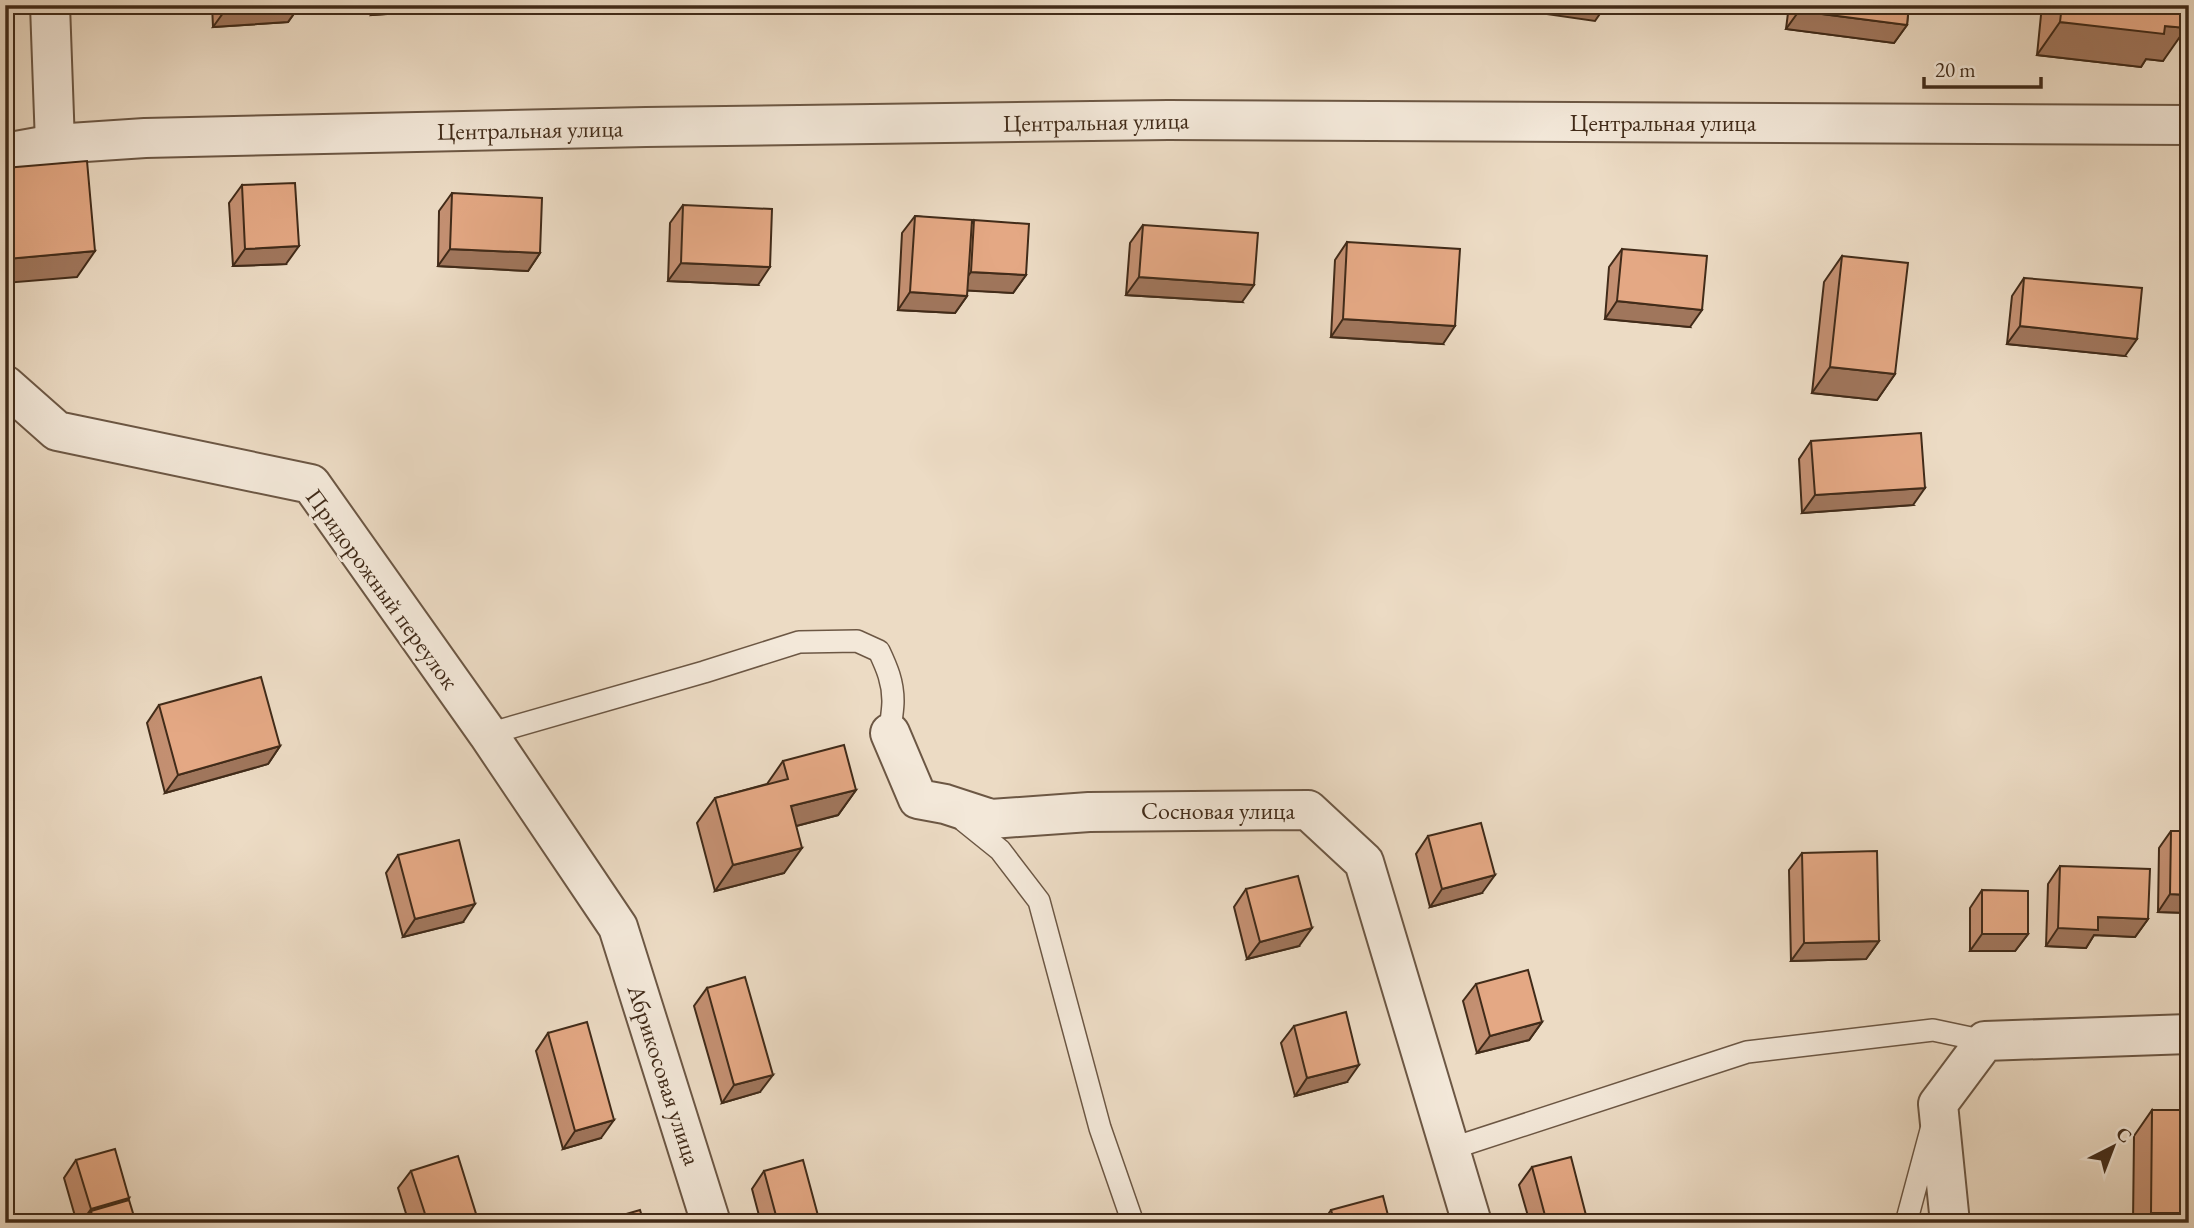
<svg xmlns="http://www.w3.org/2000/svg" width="2194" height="1228" font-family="'EB Garamond',serif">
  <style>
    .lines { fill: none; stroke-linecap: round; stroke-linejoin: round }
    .service-casing { stroke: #6c5744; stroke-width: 24 }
    .minor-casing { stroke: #6c5744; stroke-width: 42 }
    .tertiary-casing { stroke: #6c5744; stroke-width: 42 }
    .service { stroke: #f3e8d9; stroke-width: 21 }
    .minor { stroke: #f3e8d9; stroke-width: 38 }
    .tertiary { stroke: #f3e8d9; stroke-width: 38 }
    .wall { fill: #c49072; stroke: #412b19; stroke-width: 2 }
    .shaded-wall { fill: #a0765c; stroke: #412b19; stroke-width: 2 }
    .building { fill: #e4a884; stroke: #412b19; stroke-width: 2 }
    .labels { text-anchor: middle; stroke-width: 5; stroke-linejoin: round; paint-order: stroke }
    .street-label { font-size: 24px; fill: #412b19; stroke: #f3e8d9 }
  </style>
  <rect width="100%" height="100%" fill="#ecdbc4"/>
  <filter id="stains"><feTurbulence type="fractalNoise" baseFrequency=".00286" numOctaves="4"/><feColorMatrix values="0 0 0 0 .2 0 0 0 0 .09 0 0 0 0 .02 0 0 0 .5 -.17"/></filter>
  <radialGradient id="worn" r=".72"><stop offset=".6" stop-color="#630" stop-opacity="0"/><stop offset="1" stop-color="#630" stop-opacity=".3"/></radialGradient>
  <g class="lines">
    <g class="service-casing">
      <g id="service">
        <path d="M488,734L704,672L799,642L857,641L879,651C887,668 893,682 893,701C893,715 888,728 893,741"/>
        <polyline points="964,821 1000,850 1039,901 1100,1128 1133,1223"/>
        <polyline points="1450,1149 1747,1052 1933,1030 1985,1041"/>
        <polyline points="1906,1223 1931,1130"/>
      </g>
    </g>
    <g class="minor-casing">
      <g id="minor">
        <polyline points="50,5 55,144"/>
        <polyline points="5,385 57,431 311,484 488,734 618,927 711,1223"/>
        <polyline points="890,733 918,799 945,804 991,819 1089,812 1308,810 1364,862 1472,1223"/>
        <polyline points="1950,1223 1938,1104 1985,1041 2189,1034"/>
      </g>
    </g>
    <g class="tertiary-casing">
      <polyline id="tertiary" points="5,153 55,144 145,138 646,127 1168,120 2189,125"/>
    </g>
    <use href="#service" class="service"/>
    <use href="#minor" class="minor"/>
    <use href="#tertiary" class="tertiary"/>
  </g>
  <g class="wall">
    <polygon points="212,5 300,5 288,22 213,27"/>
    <polygon points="371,5 450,5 447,10 371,15"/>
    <polygon points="1789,5 1909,5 1907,25 1894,43 1786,29"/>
    <polygon points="2042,5 2189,5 2163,61 2146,59 2141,67 2037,55"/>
    <polygon points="242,185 286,264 233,266 229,203"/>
    <polygon points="452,193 540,253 528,271 438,266 439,211"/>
    <polygon points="683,205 758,285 668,281 670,223"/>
    <polygon points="915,216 972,223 974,220 1026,275 1013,293 967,290 967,296 955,313 898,310 902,233"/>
    <polygon points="1143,225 1242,302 1126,295 1130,243"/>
    <polygon points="1347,242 1443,344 1331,337 1335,260"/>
    <polygon points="1622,249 1690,327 1605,319 1609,267"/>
    <polygon points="1842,256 1895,374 1877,400 1812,393 1824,282"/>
    <polygon points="2024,278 2125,356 2007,344 2012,296"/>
    <polygon points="1811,441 1913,505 1802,513 1799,459"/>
    <polygon points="159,705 280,746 268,764 165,793 147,723"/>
    <polygon points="783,761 856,790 838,815 796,826 784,873 715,891 697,823 715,798 767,784"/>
    <polygon points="2171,831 2189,831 2189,913 2158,912 2159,848"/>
    <polygon points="1428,836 1482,893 1430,907 1416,854"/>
    <polygon points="1802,853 1879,941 1866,959 1791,961 1789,870"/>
    <polygon points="398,855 463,922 403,937 386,873"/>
    <polygon points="2060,866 2148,919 2135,937 2094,935 2086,948 2046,946 2048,884"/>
    <polygon points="1246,889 1299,946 1247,959 1234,907"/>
    <polygon points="1982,890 2028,934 2015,951 1970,951 1970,908"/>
    <polygon points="1476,984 1542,1022 1529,1040 1477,1053 1463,1001"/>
    <polygon points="707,988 760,1092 722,1103 694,1006"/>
    <polygon points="1294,1026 1347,1082 1295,1096 1281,1043"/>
    <polygon points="548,1033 601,1138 563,1149 536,1051"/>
    <polygon points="2152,1110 2189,1223 2133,1223 2134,1136"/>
    <polygon points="76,1160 129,1198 127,1200 136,1223 77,1223 64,1178"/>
    <polygon points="1532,1167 1588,1223 1530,1223 1519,1185"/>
    <polygon points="411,1171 474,1223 409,1223 398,1188"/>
    <polygon points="764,1171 820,1223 761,1223 752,1189"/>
    <polygon points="1331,1210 1390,1223 1322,1223"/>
  </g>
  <g class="shaded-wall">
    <polygon points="286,5 300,5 288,22 213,27 226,9"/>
    <polygon points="378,5 450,5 447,10 371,15"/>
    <polygon points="541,5 565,5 540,7"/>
    <polygon points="1529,5 1606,5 1595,21 1525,11"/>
    <polygon points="1799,11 1907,25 1894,43 1786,29"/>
    <polygon points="2060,22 2165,26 2186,28 2163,61 2146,59 2141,67 2037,55"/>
    <polygon points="299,246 286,264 233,266 245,249"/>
    <polygon points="450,249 540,253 528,271 438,266"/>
    <polygon points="95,251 77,277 5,283 5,262 7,259"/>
    <polygon points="681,263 770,267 758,285 668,281"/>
    <polygon points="971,272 1026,275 1013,293 958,290"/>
    <polygon points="1139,277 1254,285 1242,302 1126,295"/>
    <polygon points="910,292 967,296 955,313 898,310"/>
    <polygon points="1617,301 1702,310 1690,327 1605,319"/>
    <polygon points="1343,319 1455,326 1443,344 1331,337"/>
    <polygon points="2020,326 2137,339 2125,356 2007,344"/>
    <polygon points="1830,367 1895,374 1877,400 1812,393"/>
    <polygon points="1925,488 1913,505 1802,513 1815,495"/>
    <polygon points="280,746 268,764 165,793 178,775"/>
    <polygon points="856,790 838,815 773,832 791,806"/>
    <polygon points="802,848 784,873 715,891 733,865"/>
    <polygon points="1495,875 1482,893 1430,907 1442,889"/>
    <polygon points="2170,894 2189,895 2189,913 2158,912"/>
    <polygon points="475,904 463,922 403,937 415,919"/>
    <polygon points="2098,917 2148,919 2135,937 2094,935 2086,948 2046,946 2058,928"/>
    <polygon points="1312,928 1299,946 1247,959 1260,942"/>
    <polygon points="1982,934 2028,934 2015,951 1970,951"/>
    <polygon points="1879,941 1866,959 1791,961 1804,943"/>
    <polygon points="1542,1022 1529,1040 1477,1053 1490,1036"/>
    <polygon points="1359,1065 1347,1082 1295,1096 1307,1078"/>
    <polygon points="773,1075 760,1092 722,1103 734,1085"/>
    <polygon points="614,1120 601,1138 563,1149 575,1131"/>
    <polygon points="129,1198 117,1216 91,1211 82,1223 81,1223 91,1209"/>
    <polygon points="2151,1213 2189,1213 2189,1223 2144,1223"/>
    <polygon points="477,1217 474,1223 460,1223"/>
  </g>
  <g class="building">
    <polygon points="226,5 286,5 226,9"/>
    <polygon points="1799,5 1909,5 1907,25 1799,11"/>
    <polygon points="2062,5 2189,5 2189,9 2186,28 2165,26 2164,34 2060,22"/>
    <polygon points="87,161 95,251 7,259 5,237 5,168"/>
    <polygon points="295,183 299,246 245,249 242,185"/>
    <polygon points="452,193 542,198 540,253 450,249"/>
    <polygon points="683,205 772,209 770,267 681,263"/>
    <polygon points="915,216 972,220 967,296 910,292"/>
    <polygon points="974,220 1029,224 1026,275 971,272"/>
    <polygon points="1143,225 1258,233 1254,285 1139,277"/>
    <polygon points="1347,242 1460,249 1455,326 1343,319"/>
    <polygon points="1622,249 1707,256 1702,310 1617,301"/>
    <polygon points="1842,256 1908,263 1895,374 1830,367"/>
    <polygon points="2024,278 2142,288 2137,339 2020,326"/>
    <polygon points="1921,433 1925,488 1815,495 1811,441"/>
    <polygon points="261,677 280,746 178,775 159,705"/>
    <polygon points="844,745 856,790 791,806 802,848 733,865 715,798 788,779 783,761"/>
    <polygon points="1481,823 1495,875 1442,889 1428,836"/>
    <polygon points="2171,831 2189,831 2189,895 2170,894"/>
    <polygon points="459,840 475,904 415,919 398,855"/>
    <polygon points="1877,851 1879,941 1804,943 1802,853"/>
    <polygon points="2060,866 2150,869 2148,919 2098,917 2098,930 2058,928"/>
    <polygon points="1298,876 1312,928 1260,942 1246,889"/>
    <polygon points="1982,890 2028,891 2028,934 1982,934"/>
    <polygon points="1528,970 1542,1022 1490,1036 1476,984"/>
    <polygon points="745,977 773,1075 734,1085 707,988"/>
    <polygon points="1346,1012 1359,1065 1307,1078 1294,1026"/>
    <polygon points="587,1022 614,1120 575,1131 548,1033"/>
    <polygon points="2152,1110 2189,1110 2189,1213 2151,1213"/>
    <polygon points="115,1149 129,1198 91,1209 76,1160"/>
    <polygon points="458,1156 477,1217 460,1223 428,1223 411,1171"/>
    <polygon points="1571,1157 1588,1223 1547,1223 1532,1167"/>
    <polygon points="803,1160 820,1223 778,1223 764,1171"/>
    <polygon points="1383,1196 1390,1223 1335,1223 1331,1210"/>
    <polygon points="129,1200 136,1223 94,1223 91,1211"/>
    <polygon points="640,1210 644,1223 602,1223 602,1221"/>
  </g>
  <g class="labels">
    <g class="street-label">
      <text transform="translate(1096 122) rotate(-1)" y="8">Центральная улица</text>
      <text x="1663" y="131">Центральная улица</text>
      <text transform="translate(530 130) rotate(-1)" y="8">Центральная улица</text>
      <text transform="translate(382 589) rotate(54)" y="8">Придорожный переулок</text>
      <text x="1218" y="819">Сосновая улица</text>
      <text transform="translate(664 1075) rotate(72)" y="8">Абрикосовая улица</text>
    </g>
  </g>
  <rect width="2194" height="1228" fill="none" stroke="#ecdbc4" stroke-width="28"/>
  <rect x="7" y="7" width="2180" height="1214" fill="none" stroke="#412b19" stroke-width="3.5"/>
  <rect x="14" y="14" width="2166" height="1200" fill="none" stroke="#412b19" stroke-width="2"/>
  <g transform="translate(2113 1147) rotate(42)" stroke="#f3e8d9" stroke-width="5" paint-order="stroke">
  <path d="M0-5L12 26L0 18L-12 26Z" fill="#412b19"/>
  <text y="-10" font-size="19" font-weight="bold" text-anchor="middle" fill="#412b19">С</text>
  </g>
  <path d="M1924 77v10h117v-10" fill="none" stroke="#412b19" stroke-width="3.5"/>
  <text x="1935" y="77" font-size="21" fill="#412b19" stroke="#f3e8d9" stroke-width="5" paint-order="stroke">20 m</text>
  <rect width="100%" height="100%" filter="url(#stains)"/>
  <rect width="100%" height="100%" fill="url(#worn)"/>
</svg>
